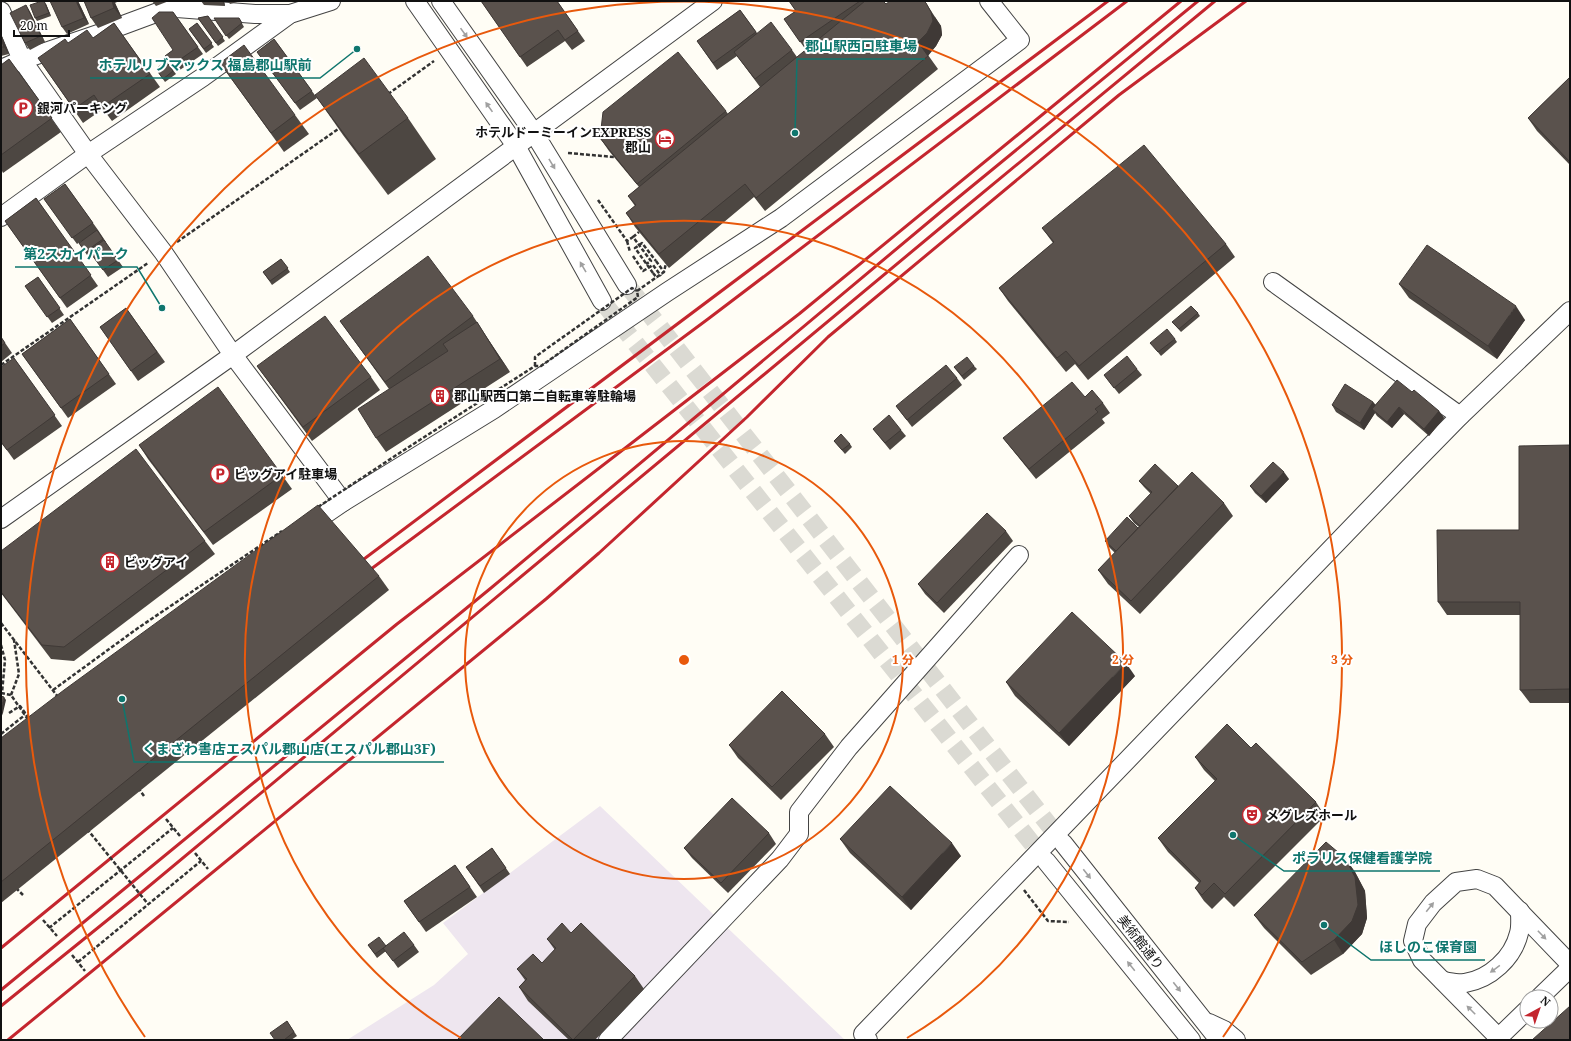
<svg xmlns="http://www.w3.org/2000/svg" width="1571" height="1041" font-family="'Noto Serif','Noto Sans JP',serif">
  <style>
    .industrial { fill: #eee6ef }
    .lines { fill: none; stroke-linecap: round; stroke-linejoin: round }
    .minor-tunnel { stroke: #dbdad3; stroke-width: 18; stroke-dasharray: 18 9; stroke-linecap: butt }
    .minor-casing { stroke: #444; stroke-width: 20 }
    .path { stroke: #333; stroke-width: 2.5; stroke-dasharray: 4 2; stroke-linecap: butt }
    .minor { stroke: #fff; stroke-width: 18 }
    .rail { stroke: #c4262e; stroke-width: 3 }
    .path-bridge { stroke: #333; stroke-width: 2.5; stroke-dasharray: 4 2; stroke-linecap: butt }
    .wall { fill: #4d4742 }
    .shaded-wall { fill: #3f3936 }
    .building { fill: #5a524d; stroke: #3f3936 }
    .oneway { fill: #a0a0a0 }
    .ring { fill: none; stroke: #e8590c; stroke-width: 2 }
    .labels { text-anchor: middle; stroke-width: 4; stroke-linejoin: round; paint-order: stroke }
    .poi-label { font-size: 13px; font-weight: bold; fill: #111; stroke: #fff; text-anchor: start }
    .street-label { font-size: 13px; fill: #111; stroke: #fff }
    .centre { fill: #e8590c; stroke: #fff; stroke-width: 2 }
    .ring-label { font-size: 12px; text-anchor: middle; font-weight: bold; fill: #e8590c; stroke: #fff; stroke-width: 4; stroke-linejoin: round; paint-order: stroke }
    .leader { fill: none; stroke: #0f766e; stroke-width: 1.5 }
    .callout-dot { fill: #0f766e; stroke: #fff; stroke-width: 1.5 }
    .callout-label { font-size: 14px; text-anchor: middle; font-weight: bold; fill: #0f766e; stroke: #fff; stroke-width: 4; stroke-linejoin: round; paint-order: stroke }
  </style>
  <rect width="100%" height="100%" fill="#fffdf5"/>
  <polygon class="industrial" points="600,806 845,1040 347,1040 434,985 468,954 443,923"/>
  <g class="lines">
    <g class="minor-tunnel">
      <polyline points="627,285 1063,843"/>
      <polyline points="602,301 1046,861"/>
    </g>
    <g class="minor-casing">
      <g id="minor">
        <polyline points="415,1 516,146 602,301"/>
        <polyline points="441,1 534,133 627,285"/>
        <polyline points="1,11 22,60 88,154 163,252 233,355 343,502"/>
        <polyline points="1,69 22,60 107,31 161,11 177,8 255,14 290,14"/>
        <polyline points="1,217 88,154 203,77 290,14 331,1"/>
        <polyline points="1273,282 1460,416"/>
        <polyline points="1,519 233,355 713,1"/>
        <polyline points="305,528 343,502 494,409 667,292 781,218 1020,40 989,1"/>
        <polyline points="1063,843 1219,1040"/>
        <polyline points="1046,861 1191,1040"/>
        <path d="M1443,981C1450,982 1458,984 1465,983C1490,979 1513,958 1519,933C1521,926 1520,918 1520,911"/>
        <polyline points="1540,997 1570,968"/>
        <polyline points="1209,1023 1224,1030 1236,1040"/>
        <polyline points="1499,1038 1422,960 1413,941 1417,924 1433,903 1456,882 1477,879 1495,886 1570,964"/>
        <polyline points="608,1040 780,859 799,834 799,812 849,747 1019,555"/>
        <polyline points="868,1040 863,1034 1409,468 1460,416 1570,311"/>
        <polyline points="1496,1040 1527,1010"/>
      </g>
    </g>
    <g class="path">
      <polyline points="388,94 434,61"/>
      <polyline points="568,153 614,157"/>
      <polyline points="598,200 627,241 633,237 651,261 646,264"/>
      <polyline points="633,237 639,232"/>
      <polyline points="627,241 630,252"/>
      <polyline points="177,242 341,127"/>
      <polyline points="633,256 643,271 653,265 661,276"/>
      <polyline points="656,261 664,272"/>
      <polyline points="653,273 657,278"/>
      <polyline points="1,365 148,263"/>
      <polyline points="1,645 5,660 2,693"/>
      <polyline points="11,695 19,674 14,640"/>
      <polyline points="9,713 20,706 29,718"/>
      <polyline points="1,734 25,715"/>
      <polyline points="138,790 139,789 144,796"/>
      <polyline points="166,819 180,836"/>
      <polyline points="195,853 208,869"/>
      <polyline points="18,888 17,889 23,895"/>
      <polyline points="1024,890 1048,921 1069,922"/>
      <polyline points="43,920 57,936"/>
      <polyline points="49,928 173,828"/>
      <polyline points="72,955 85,971"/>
      <polyline points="78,962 201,861"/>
    </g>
    <use href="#minor" class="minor"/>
    <g class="rail">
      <polyline points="356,565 1108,1"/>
      <polyline points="363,575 708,319 1127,1"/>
      <polyline points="1,948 397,624 799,314 1181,1"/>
      <polyline points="1,990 491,588 943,210 1198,1"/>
      <polyline points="1,1006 136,897 951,219 1215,1"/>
      <polyline points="8,1040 546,599 599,553 747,417 828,337 1119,95 1246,1"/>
    </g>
    <g class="path-bridge">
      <polyline points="653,273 635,248 642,243 656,261"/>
      <polyline points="637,291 664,272 666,263"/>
      <polyline points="535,366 535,357 632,288 637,291"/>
      <polyline points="318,507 401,452 535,366 541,366 638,297 637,291"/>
      <polyline points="1,623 58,697"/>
      <polyline points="53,690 138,628 282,531"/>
      <polyline points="1,693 11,695 29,721"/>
      <polyline points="87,829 148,904"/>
    </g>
  </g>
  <g class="wall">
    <polygon points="78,1 89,24 67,34 62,27"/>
    <polygon points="84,1 119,1 115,3 122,18 98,28 91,18"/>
    <polygon points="152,1 169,1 156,6"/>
    <polygon points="201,1 224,1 225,6 204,5"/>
    <polygon points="228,1 241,1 230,4"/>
    <polygon points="481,1 557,1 585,41 572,50 565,41 527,67"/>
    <polygon points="789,1 883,1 886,4 935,17 941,26 942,35 936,46 928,55 938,69 765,211 754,197 669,268 635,227 626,213 635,206 628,196 639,187 609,151 600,138 726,111 728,114 760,87 737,56 717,70 697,41 740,10 757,33 792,50 797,57 806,50 784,19 796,11"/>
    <polygon points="46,4 51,16 37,21 35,18"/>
    <polygon points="26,5 30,12 45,42 30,50 25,43"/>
    <polygon points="173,12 203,54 177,72 165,56 173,50"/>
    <polygon points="208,16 225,41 218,46 198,18"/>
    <polygon points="214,18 239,18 244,27 229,39"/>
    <polygon points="114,23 160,87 112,121 103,109 83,123 38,58 68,43 93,38"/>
    <polygon points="197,23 214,47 206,53 189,29"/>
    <polygon points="1,34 9,54 1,56"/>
    <polygon points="274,39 317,98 300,110 257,52"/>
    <polygon points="9,59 61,132 3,173 1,169 1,65"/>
    <polygon points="166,61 176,74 165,82 156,69"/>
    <polygon points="220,63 295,115 309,134 284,152"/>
    <polygon points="1570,77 1570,165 1537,131 1528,118"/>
    <polygon points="315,95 408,118 436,159 388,195 343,135"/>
    <polygon points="65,184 98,230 106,242 105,242 123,267 108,277 91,253 87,255 79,243 83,240 77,244 44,199"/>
    <polygon points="36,198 98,286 67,308 5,221"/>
    <polygon points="1042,228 1226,244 1235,257 1088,380 1075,364 1066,372 1008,301 999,288 1053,243"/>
    <polygon points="281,259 290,272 272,285 263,272"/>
    <polygon points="38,277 64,315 52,323 25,286"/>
    <polygon points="1399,284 1525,320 1497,359 1409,298"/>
    <polygon points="126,308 165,362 138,381 100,327"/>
    <polygon points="1198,313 1200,316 1181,332 1172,322"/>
    <polygon points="473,316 486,336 510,372 386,452 376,438 389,389 340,321"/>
    <polygon points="70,319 116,384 68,418 22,354"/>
    <polygon points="1,337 12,353 1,362"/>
    <polygon points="1175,339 1177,342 1161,356 1153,346"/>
    <polygon points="14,358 62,426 14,460 1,442"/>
    <polygon points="257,366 371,377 380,390 312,441"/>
    <polygon points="974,366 977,369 964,380 954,367"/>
    <polygon points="1137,369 1142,375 1119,394 1104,375"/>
    <polygon points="957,378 962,385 912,427 896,406"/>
    <polygon points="1412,392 1439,411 1444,418 1429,436 1404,414 1392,428 1377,416 1375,413 1364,430 1336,412 1332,405 1373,402 1376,405"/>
    <polygon points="1085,397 1103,403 1110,413 1102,419 1105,423 1036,479 1011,448 1003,438"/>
    <polygon points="873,429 901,430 906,436 890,450"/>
    <polygon points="834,441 850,444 852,447 845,454"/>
    <polygon points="139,445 282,475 292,489 213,545 148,459"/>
    <polygon points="1570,445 1570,703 1530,703 1520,690 1520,615 1447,615 1438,602 1519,530"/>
    <polygon points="1289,479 1266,503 1255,493 1250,486"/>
    <polygon points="1139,481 1178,486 1224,503 1233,516 1140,614 1108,584 1098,570 1115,553 1109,547 1105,541 1139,527 1134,523 1129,516 1151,494 1144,487"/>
    <polygon points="1006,531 1013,541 944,613 925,594 918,584"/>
    <polygon points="205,541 215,554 74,661 51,659 1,593 1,551"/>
    <polygon points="379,576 389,590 1,903 1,738"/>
    <polygon points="1135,676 1069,746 1015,696 1006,682"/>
    <polygon points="825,734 834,747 781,800 738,758 729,745"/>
    <polygon points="1251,748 1316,802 1325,816 1234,907 1224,897 1212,909 1204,901 1195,888 1199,883 1168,852 1158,838 1215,781 1204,770 1195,757"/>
    <polygon points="769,833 776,844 728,893 692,858 684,848"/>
    <polygon points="840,839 961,856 911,910 850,853"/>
    <polygon points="492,848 510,874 484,893 466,867"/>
    <polygon points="1345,858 1355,872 1365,891 1367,918 1362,934 1343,954 1311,975 1264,928 1254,915"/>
    <polygon points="455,865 477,897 426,932 404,901"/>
    <polygon points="571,933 635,976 644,989 595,1040 569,1040 528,1001 519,987 525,980 517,969 542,963 555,950 547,939"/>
    <polygon points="368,945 414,945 419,952 398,968 386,951 377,958"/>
    <polygon points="287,1021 297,1036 291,1040 275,1040"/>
  </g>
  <g class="shaded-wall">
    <polygon points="44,1 46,4 51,16 49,13"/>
    <polygon points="76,1 78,1 89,24 84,18"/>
    <polygon points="112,1 114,1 115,3 122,18 114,8"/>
    <polygon points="222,1 224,1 225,6"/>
    <polygon points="926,3 935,17 941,26 942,35 936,46 928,56 918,42"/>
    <polygon points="26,5 30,12 45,42 41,36"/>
    <polygon points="1,34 9,54 4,47 1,39"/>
    <polygon points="1516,306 1525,320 1497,359 1488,346"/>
    <polygon points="477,322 486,336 510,372 500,359"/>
    <polygon points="1373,402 1378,409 1372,409 1375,413 1364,430 1360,423"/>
    <polygon points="1399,407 1404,414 1392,428 1387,422"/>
    <polygon points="1439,411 1444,418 1429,436 1424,429"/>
    <polygon points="1284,472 1289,479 1266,503 1261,496"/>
    <polygon points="1126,663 1135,676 1069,746 1059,733"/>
    <polygon points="4,697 6,700 3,713 1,718 1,709"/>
    <polygon points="952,843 961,856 911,910 902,897"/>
    <polygon points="1345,858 1355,872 1365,891 1367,918 1362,934 1343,954 1334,940"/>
  </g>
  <g class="building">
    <polygon points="42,1 44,1 49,13 35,18 30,5"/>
    <polygon points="50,1 76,1 84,18 62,27"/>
    <polygon points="84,1 112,1 114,8 91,18"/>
    <polygon points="481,1 557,1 578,31 565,40 558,30 520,57"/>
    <polygon points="789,1 860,1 800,42 784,19 796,11"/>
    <polygon points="865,1 883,1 886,4 890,1 924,1 926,3 931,12 933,21 927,33 918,42 928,56 756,198 745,184 659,254 626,213 636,205 628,196"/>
    <polygon points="26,5 41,36 25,43 10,13"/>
    <polygon points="740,10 756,32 713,63 697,41"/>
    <polygon points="159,12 173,12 198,47 172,65 165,56 173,50 152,18"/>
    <polygon points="208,16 223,37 216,43 198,18"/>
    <polygon points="214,18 239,18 242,23 226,36"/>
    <polygon points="771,22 792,50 755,79 734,52"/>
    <polygon points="114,23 150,74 102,107 94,95 74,109 38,58 65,39 68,43 87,30 93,38"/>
    <polygon points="197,23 212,43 204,49 189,29"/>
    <polygon points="1,39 4,47 1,47"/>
    <polygon points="274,39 312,91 295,103 257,52"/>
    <polygon points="244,45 295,115 271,133 220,63"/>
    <polygon points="678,52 726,111 637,184 600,138 603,112"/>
    <polygon points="364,58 408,118 359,154 315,95"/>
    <polygon points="9,59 52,118 1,155 1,65"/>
    <polygon points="166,61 173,71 163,79 156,69"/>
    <polygon points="1570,77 1570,162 1528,118"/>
    <polygon points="1144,145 1226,244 1079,366 1066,351 1057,358 999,288 1054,242 1042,228"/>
    <polygon points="65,184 93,223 72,238 44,199"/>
    <polygon points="36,198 91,275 60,298 5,221"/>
    <polygon points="97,230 103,239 85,252 79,243"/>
    <polygon points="104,240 118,260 103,270 89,251"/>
    <polygon points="1427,245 1516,306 1488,346 1399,284"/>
    <polygon points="428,256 473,316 385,382 340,321"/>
    <polygon points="281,259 288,268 270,281 263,272"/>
    <polygon points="38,277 60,308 47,317 25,286"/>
    <polygon points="1191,306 1198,313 1179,329 1172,322"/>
    <polygon points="126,308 157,352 131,371 100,327"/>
    <polygon points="325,316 371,377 303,427 257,366"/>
    <polygon points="70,319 109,374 61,408 22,354"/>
    <polygon points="477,322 500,359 376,438 358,409 448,351 443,344"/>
    <polygon points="1167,329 1175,339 1158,352 1150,343"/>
    <polygon points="1,337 5,343 1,346"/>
    <polygon points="1127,356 1137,369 1114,388 1104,375"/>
    <polygon points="967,357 974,366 962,376 954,367"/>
    <polygon points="14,358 55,415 7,450 1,442 1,367"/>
    <polygon points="946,365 957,378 907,420 896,406"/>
    <polygon points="1397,380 1412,392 1414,390 1439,411 1424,429 1399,407 1387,422 1372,409"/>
    <polygon points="1072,382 1085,397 1092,390 1103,403 1095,409 1098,412 1029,469 1003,438"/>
    <polygon points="1345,384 1373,402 1360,423 1332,405"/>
    <polygon points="218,387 282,475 204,532 139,445"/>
    <polygon points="889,415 901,430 885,443 873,429"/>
    <polygon points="841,434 850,444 842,450 834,441"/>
    <polygon points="1570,445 1570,689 1520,690 1520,602 1438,602 1437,530 1519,530 1519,446"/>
    <polygon points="136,449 205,541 64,647 42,645 1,592 1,551"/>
    <polygon points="1273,462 1284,472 1261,496 1250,486"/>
    <polygon points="1155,464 1178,486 1140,526 1129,516 1152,492 1139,481"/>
    <polygon points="1192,472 1224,503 1131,601 1098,570"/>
    <polygon points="318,505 379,576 1,882 1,738 64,690"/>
    <polygon points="987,513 1006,531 937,603 918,584"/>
    <polygon points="1127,517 1138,528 1116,551 1105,541"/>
    <polygon points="1072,612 1126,663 1059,733 1006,682"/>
    <polygon points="782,691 825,734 772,787 729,745"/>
    <polygon points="1,696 4,697 1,709"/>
    <polygon points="1227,724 1251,748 1256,743 1316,802 1225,894 1214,883 1202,895 1195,888 1201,881 1158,838 1217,779 1195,757"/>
    <polygon points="890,786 952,843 902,897 840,839"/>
    <polygon points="732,798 769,833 721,883 684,848"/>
    <polygon points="1326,842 1345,858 1355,877 1358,905 1352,921 1334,940 1302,962 1254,915"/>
    <polygon points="492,848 506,868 480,886 466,867"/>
    <polygon points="455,865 470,887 419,922 404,901"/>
    <polygon points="562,923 571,933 581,923 635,976 573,1040 519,987 527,979 517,969 533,954 542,963 556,948 547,939"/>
    <polygon points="404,932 414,945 393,961 383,948"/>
    <polygon points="379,937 386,946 375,954 368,945"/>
    <polygon points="499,997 544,1040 457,1040"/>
    <polygon points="1570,1006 1570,1040 1532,1040"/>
    <polygon points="287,1021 294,1032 284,1040 275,1040 270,1033"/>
  </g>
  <defs><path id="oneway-solid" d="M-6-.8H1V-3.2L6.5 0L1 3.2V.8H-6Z"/></defs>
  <g class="oneway">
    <use href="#oneway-solid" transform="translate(464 33) rotate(55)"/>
    <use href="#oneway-solid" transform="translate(489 107) rotate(-125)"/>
    <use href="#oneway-solid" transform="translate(552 164) rotate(59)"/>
    <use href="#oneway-solid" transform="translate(583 267) rotate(-120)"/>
    <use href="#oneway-solid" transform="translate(1087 874) rotate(52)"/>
    <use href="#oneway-solid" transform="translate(1430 907) rotate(-51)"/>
    <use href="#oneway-solid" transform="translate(1542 935) rotate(46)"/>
    <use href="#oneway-solid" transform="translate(1131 966) rotate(-129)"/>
    <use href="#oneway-solid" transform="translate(1495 969) rotate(144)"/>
    <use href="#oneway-solid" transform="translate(1177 987) rotate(52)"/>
    <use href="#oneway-solid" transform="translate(1471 1010) rotate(-135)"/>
  </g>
  <g class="ring">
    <circle cx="684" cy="660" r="219"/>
    <path d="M461 1038A439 439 0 1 1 907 1038"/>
    <path d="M145 1037A658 658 0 1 1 1223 1037"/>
  </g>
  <defs>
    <g id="parking-ring" transform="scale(1)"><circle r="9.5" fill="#fff" stroke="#c4262e" stroke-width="1.5"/><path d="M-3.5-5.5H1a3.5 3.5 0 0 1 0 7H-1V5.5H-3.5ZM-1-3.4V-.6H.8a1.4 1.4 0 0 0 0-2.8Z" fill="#c4262e"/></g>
    <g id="hotel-ring" transform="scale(1)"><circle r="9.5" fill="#fff" stroke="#c4262e" stroke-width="1.5"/><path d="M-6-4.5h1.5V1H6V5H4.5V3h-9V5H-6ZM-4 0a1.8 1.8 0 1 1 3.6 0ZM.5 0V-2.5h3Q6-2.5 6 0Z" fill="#c4262e"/></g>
    <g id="building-ring" transform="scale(1)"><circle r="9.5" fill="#fff" stroke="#c4262e" stroke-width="1.5"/><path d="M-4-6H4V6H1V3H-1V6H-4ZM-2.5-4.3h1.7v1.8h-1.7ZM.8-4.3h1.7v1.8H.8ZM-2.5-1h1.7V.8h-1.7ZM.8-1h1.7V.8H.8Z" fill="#c4262e"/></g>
    <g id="theatre-ring" transform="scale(1)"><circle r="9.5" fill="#fff" stroke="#c4262e" stroke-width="1.5"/><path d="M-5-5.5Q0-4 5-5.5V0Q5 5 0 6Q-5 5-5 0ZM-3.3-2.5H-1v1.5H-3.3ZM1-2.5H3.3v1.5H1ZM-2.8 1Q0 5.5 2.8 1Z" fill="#c4262e"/></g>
  </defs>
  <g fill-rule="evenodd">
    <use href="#parking-ring" x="23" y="108"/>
    <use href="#hotel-ring" x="665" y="139"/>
    <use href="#building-ring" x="440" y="396"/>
    <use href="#parking-ring" x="220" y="474"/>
    <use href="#building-ring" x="110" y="562"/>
    <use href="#theatre-ring" x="1252" y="815"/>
  </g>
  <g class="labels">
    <g class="poi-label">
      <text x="37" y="113">銀河パーキング</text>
      <text x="651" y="137" text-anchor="end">ホテルドーミーインEXPRESS<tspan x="651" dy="15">郡山</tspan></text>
      <text x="454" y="401">郡山駅西口第二自転車等駐輪場</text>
      <text x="234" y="479">ビッグアイ駐車場</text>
      <text x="124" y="567">ビッグアイ</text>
      <text x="1266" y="820">メグレズホール</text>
    </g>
    <g class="street-label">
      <text transform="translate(1141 942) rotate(52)" y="5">美術館通り</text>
    </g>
  </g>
  <circle cx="684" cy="660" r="6" class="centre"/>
  <g class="ring-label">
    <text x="903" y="664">1 分</text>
    <text x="1123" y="664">2 分</text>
    <text x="1342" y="664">3 分</text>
  </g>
  <path class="leader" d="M795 133L797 59H925M357 49L320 78H90M162 308L137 267H15M122 699L134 762H444M1233 835L1284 871H1440M1324 925L1371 960H1485"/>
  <g class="callout-dot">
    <circle cx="795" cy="133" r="4"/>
    <circle cx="357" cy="49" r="4"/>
    <circle cx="162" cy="308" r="4"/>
    <circle cx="122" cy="699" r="4"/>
    <circle cx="1233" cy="835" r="4"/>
    <circle cx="1324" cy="925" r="4"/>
  </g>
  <g class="callout-label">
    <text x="861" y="51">郡山駅西口駐車場</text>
    <text x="205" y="70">ホテルリブマックス 福島郡山駅前</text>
    <text x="76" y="259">第2スカイパーク</text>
    <text x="289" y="754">くまざわ書店エスパル郡山店(エスパル郡山3F)</text>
    <text x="1362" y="863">ポラリス保健看護学院</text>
    <text x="1428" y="952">ほしのこ保育園</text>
  </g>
  <rect width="1571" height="1041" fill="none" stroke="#111111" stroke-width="4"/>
  <g transform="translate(1539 1009) rotate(40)"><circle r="19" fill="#ffffff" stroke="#a0a0a0"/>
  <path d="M0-3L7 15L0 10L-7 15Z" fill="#c4262e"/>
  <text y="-6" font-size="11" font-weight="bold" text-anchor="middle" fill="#111111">N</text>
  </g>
  <path d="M14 30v6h55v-6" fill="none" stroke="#111111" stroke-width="2"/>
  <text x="20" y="30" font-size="12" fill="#111111" stroke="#ffffff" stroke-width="3" paint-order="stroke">20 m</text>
</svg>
